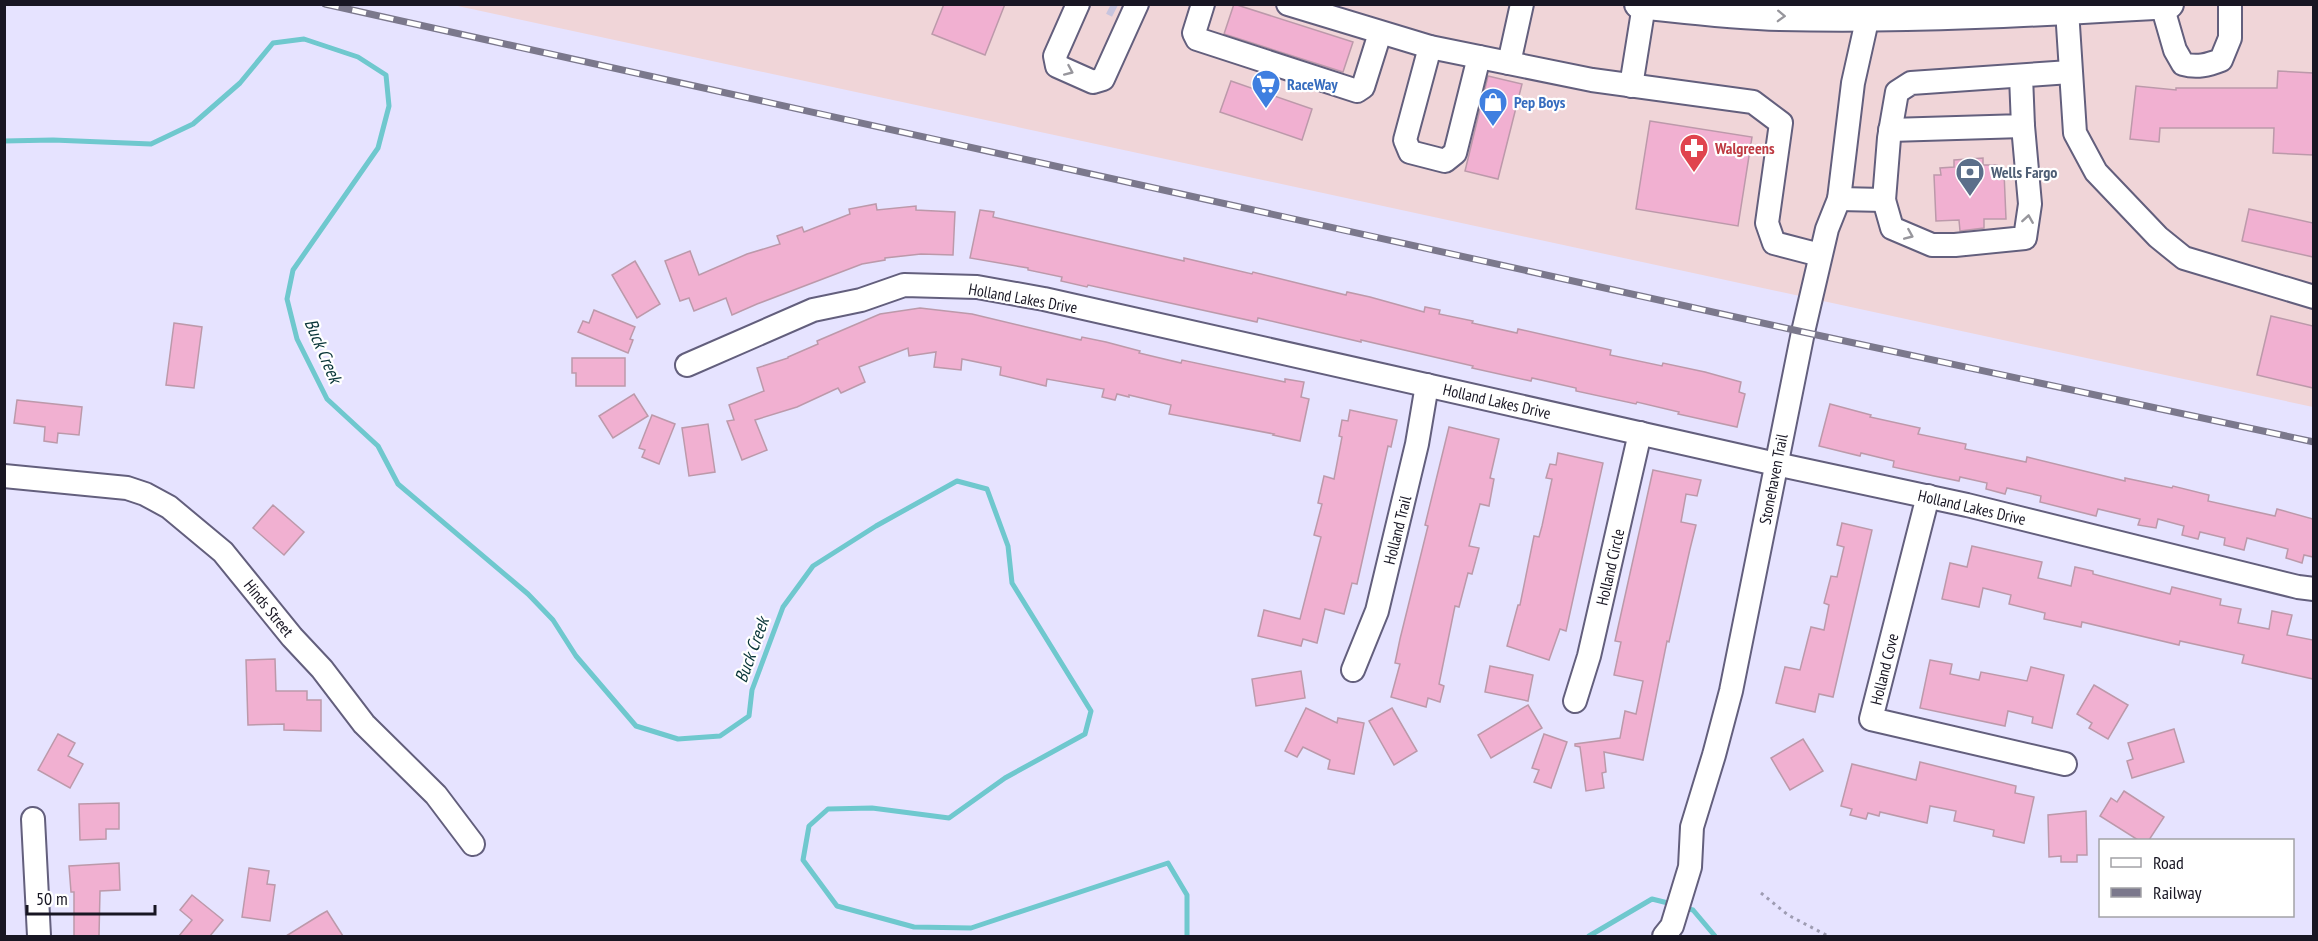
<svg xmlns="http://www.w3.org/2000/svg" width="2318" height="941" font-family="'PT Sans Narrow',sans-serif">
  <style>
    .industrial { fill: #f0d5d8 }
    .lines { fill: none; stroke-linecap: round; stroke-linejoin: round }
    .stream { stroke: #6fc8ce; stroke-width: 5 }
    .building { fill: #f1b0d1; stroke: #bc99aa; stroke-width: 1.5 }
    .minor-tunnel { stroke: #c7c4de; stroke-width: 22; stroke-dasharray: 22 11; stroke-linecap: butt }
    .minor-casing { stroke: #635f7d; stroke-width: 26 }
    .major-casing { stroke: #635f7d; stroke-width: 32 }
    .path { stroke: #9e9cb2; stroke-width: 3; stroke-dasharray: 3 4.5; stroke-linecap: butt }
    .minor { stroke: #fff; stroke-width: 22 }
    .major { stroke: #fff; stroke-width: 28 }
    .rail-casing { stroke: #7b788c; stroke-width: 7 }
    .rail { stroke: #fff; stroke-width: 4.5; stroke-dasharray: 14; stroke-linecap: butt }
    .oneway { stroke: #97969c }
    .labels { text-anchor: middle; stroke-width: 4.5; stroke-linejoin: round; paint-order: stroke }
    .shop-label { font-size: 16px; font-weight: bold; fill: #366cbe; stroke: #fff; text-anchor: start }
    .health-label { font-size: 16px; font-weight: bold; fill: #be3a42; stroke: #fff; text-anchor: start }
    .service-label { font-size: 16px; font-weight: bold; fill: #4e5e75; stroke: #fff; text-anchor: start }
    .street-label { font-size: 16px; fill: #181623; stroke: #fff }
    .water-label { font-size: 18px; font-style: italic; fill: #073437; stroke: #fff }
  </style>
  <rect width="100%" height="100%" fill="#e6e3ff"/>
  <polygon class="industrial" points="453,5 2313,5 2313,407"/>
  <g class="lines">
    <g class="stream">
      <polyline points="4,141 53,140 151,144 193,124 240,83 273,43 304,39 358,57 386,75 389,106 378,148 293,270 287,299 297,339 327,399 378,446 398,484 528,594 553,620 576,656 636,726 678,739 720,736 749,716 752,690 783,607 813,566 876,526 957,481 987,489 1008,546 1012,583 1091,711 1085,734 1005,778 949,818 872,808 828,809 809,826 803,860 837,906 914,927 971,928 1168,863 1187,895 1187,936"/>
      <polyline points="1684,908 1693,910 1715,936"/>
      <polyline points="1589,936 1652,899 1672,904"/>
    </g>
  </g>
  <g class="building">
    <polygon points="944,4 1005,4 985,55 932,34"/>
    <polygon points="1234,4 1353,42 1343,72 1224,34"/>
    <polygon points="2278,71 2313,73 2313,155 2273,153 2274,128 2160,128 2159,142 2130,139 2136,86 2176,90 2176,88 2277,88"/>
    <polygon points="1488,76 1522,84 1498,179 1465,171"/>
    <polygon points="1231,81 1312,109 1302,140 1220,112"/>
    <polygon points="1650,121 1752,137 1738,226 1636,209"/>
    <polygon points="1983,158 1983,165 1997,165 1997,173 2004,172 2006,219 1984,219 1984,228 1960,231 1959,220 1936,221 1934,175 1941,175 1940,168 1954,167 1954,160"/>
    <polygon points="876,204 877,210 916,206 916,210 955,212 953,255 921,254 885,258 885,260 862,264 757,304 732,315 726,298 694,311 689,298 680,301 665,261 690,251 699,275 747,254 780,244 777,236 802,227 804,232 850,214 849,209"/>
    <polygon points="2249,209 2313,223 2313,257 2242,241"/>
    <polygon points="980,210 994,212 993,217 1184,261 1184,258 1252,274 1253,272 1346,295 1347,292 1370,297 1424,312 1425,307 1440,310 1439,314 1473,321 1472,323 1517,333 1518,329 1611,350 1610,355 1662,366 1663,363 1705,372 1741,382 1739,392 1745,394 1737,427 1678,414 1679,412 1637,402 1636,404 1576,391 1576,388 1532,378 1531,381 1472,368 1473,366 1361,340 1361,342 1258,318 1257,322 1088,285 1087,287 1061,281 1062,277 1028,270 1028,268 970,258"/>
    <polygon points="635,261 660,304 637,318 612,275"/>
    <polygon points="920,308 972,314 1081,340 1082,337 1106,342 1140,351 1139,353 1181,363 1182,360 1285,382 1285,379 1304,382 1301,397 1309,399 1300,441 1273,435 1274,434 1169,414 1171,405 1129,395 1129,397 1117,394 1115,400 1102,397 1104,389 1047,379 1046,386 1000,375 1001,367 962,359 961,370 934,367 936,352 909,356 908,348 859,367 865,382 841,393 838,388 797,407 755,420 767,450 742,460 727,421 734,420 729,405 764,391 757,368 788,358 788,357 818,344 817,341 880,314"/>
    <polygon points="594,310 635,327 630,339 633,340 628,353 578,332 583,321 589,323"/>
    <polygon points="2271,316 2313,326 2313,388 2257,375"/>
    <polygon points="174,323 202,327 194,388 166,385"/>
    <polygon points="572,358 625,358 625,386 576,386 576,373 572,373"/>
    <polygon points="634,394 648,416 613,438 599,416"/>
    <polygon points="17,400 82,407 79,435 58,433 57,443 44,441 45,427 14,423"/>
    <polygon points="1830,404 1871,415 1870,417 1920,428 1918,434 1966,444 1965,449 2026,462 2027,457 2125,481 2125,478 2172,488 2173,486 2209,495 2208,501 2275,516 2277,509 2313,519 2313,557 2304,555 2302,563 2286,558 2288,549 2247,538 2244,550 2224,545 2225,538 2200,532 2198,539 2182,535 2184,526 2158,519 2156,528 2138,525 2140,519 2098,509 2096,516 2040,502 2041,496 2007,488 2005,494 1986,489 1987,483 1960,477 1959,481 1934,476 1893,467 1894,461 1861,453 1860,456 1819,446"/>
    <polygon points="1350,410 1397,420 1391,447 1388,446 1357,584 1352,583 1344,614 1325,609 1317,643 1303,639 1301,646 1258,636 1264,610 1300,619 1321,537 1314,535 1322,504 1318,503 1324,476 1334,479 1342,437 1339,436 1342,420 1348,421"/>
    <polygon points="652,415 675,424 659,464 642,457 645,450 639,448"/>
    <polygon points="708,424 715,472 689,476 682,428"/>
    <polygon points="1449,427 1499,439 1490,478 1494,479 1489,506 1480,504 1469,546 1479,548 1472,574 1468,573 1459,607 1455,606 1439,684 1444,686 1440,702 1428,698 1426,707 1391,697 1400,664 1395,663 1400,639 1428,526 1425,525"/>
    <polygon points="1558,453 1603,463 1566,631 1560,629 1549,660 1507,646 1518,605 1520,605 1534,536 1539,537 1542,526 1552,479 1546,478 1550,464 1556,465"/>
    <polygon points="1653,470 1701,480 1697,496 1686,494 1681,522 1696,525 1690,549 1669,642 1667,641 1643,760 1604,752 1606,772 1602,773 1604,788 1586,791 1580,747 1575,746 1575,744 1620,738 1625,711 1636,714 1643,681 1614,675 1621,642 1615,641"/>
    <polygon points="273,505 304,532 284,555 253,528"/>
    <polygon points="1842,523 1872,530 1833,697 1819,694 1815,712 1776,703 1785,667 1800,670 1811,627 1824,630 1829,605 1824,603 1831,576 1837,577 1844,547 1837,545"/>
    <polygon points="1972,546 2042,562 2038,578 2071,586 2075,567 2093,571 2093,574 2170,594 2172,587 2221,599 2220,605 2241,609 2238,623 2269,629 2272,611 2292,615 2287,635 2313,640 2313,679 2242,663 2244,655 2180,641 2179,645 2082,622 2081,627 2044,619 2045,613 2009,604 2011,595 1983,588 1979,607 1942,599 1950,563 1967,567"/>
    <polygon points="275,659 276,691 307,691 307,700 321,700 321,731 284,730 284,724 248,725 246,660"/>
    <polygon points="1930,660 1952,664 1950,674 1979,680 1981,672 2027,681 2031,667 2064,675 2052,728 2032,723 2033,717 2008,711 2005,726 1920,708"/>
    <polygon points="1490,666 1533,675 1528,701 1485,692"/>
    <polygon points="1301,671 1305,698 1256,706 1252,679"/>
    <polygon points="2094,685 2128,705 2108,739 2089,728 2092,723 2077,714"/>
    <polygon points="1528,705 1542,728 1491,758 1478,735"/>
    <polygon points="1306,708 1337,723 1338,718 1364,723 1354,774 1328,769 1330,760 1303,747 1297,757 1285,751"/>
    <polygon points="1392,708 1417,751 1394,765 1369,721"/>
    <polygon points="2174,729 2184,762 2132,778 2127,761 2133,759 2128,743"/>
    <polygon points="58,734 75,743 68,756 83,764 70,788 38,770"/>
    <polygon points="1544,734 1567,742 1551,788 1534,782 1539,770 1532,768"/>
    <polygon points="1803,739 1823,771 1790,790 1771,758"/>
    <polygon points="1920,762 2016,786 2015,793 2034,797 2024,843 1993,836 1994,830 1954,821 1956,811 1930,806 1927,823 1880,812 1879,816 1868,813 1866,819 1850,815 1852,809 1841,806 1852,764 1916,780"/>
    <polygon points="2124,791 2164,817 2149,840 2138,840 2100,816 2111,798 2117,802"/>
    <polygon points="119,803 119,829 106,829 106,839 80,840 79,804"/>
    <polygon points="2086,811 2087,855 2077,855 2077,862 2061,862 2061,856 2049,857 2048,815"/>
    <polygon points="119,863 120,890 100,891 99,936 74,936 74,892 71,892 69,866"/>
    <polygon points="249,868 269,871 267,884 275,885 270,921 242,917"/>
    <polygon points="192,895 223,920 210,936 179,936 192,920 180,910"/>
    <polygon points="327,911 343,936 286,936 320,915"/>
  </g>
  <g class="lines">
    <polyline class="minor-tunnel" points="1111,4 1117,7"/>
    <g class="minor-casing">
      <g id="minor">
        <polyline points="1078,4 1055,56 1057,66 1093,82 1103,79 1137,4"/>
        <polyline points="1203,4 1194,33 1197,39 1357,91 1363,87 1380,33"/>
        <polyline points="1288,4 1430,47 1592,80 1753,102 1781,123 1767,223 1774,243 1820,255"/>
        <path d="M2162,5L2175,50L2183,64C2197,68 2208,65 2221,60L2230,38V4"/>
        <polyline points="2067,10 2075,133 2096,172 2158,237 2184,258 2314,297"/>
        <polyline points="1430,47 1405,140 1410,152 1445,161 1455,153 1479,57"/>
        <polyline points="1509,63 1522,4"/>
        <polyline points="1631,86 1644,5"/>
        <polyline points="1890,130 2023,126 2021,76"/>
        <polyline points="1839,199 1884,200 1889,138 1897,92 1911,83 2070,72"/>
        <polyline points="1884,200 1892,228 1932,245 1955,245 2025,238 2030,204 2023,126"/>
        <polyline points="687,365 813,310 861,300 904,285 977,287 1044,299 1776,464 1967,505 2298,587 2314,589"/>
        <polyline points="4,476 127,488 145,494 169,507 223,552 292,637 322,669 364,724 436,795 473,844"/>
        <polyline points="1928,496 1871,719 2065,764"/>
        <polyline points="1353,670 1377,611 1417,444 1427,385"/>
        <polyline points="1575,701 1589,656 1640,433"/>
        <polyline points="33,819 39,936"/>
        <polyline points="1664,936 1672,926 1690,867 1692,827 1714,755 1731,691 1803,332 1827,229 1839,199 1853,83 1868,16"/>
      </g>
    </g>
    <g class="major-casing">
      <path id="major" d="M1639,4C1686,9 1733,15 1780,16C1910,19 2040,12 2169,4"/>
    </g>
    <polyline class="path" points="1761,893 1788,915 1828,936"/>
    <use href="#minor" class="minor"/>
    <use href="#major" class="major"/>
    <g class="rail-casing">
      <polyline id="rail" points="325,4 1803,332 2314,442"/>
    </g>
    <use href="#rail" class="rail"/>
  </g>
  <defs><path id="oneway-chevron" d="M-2-3.5L2.5 0L-2 3.5" fill="none" stroke-width="1.6" stroke-linecap="round" stroke-linejoin="round" transform="scale(1.5)"/></defs>
  <g class="oneway">
    <use href="#oneway-chevron" transform="translate(1781 16) rotate(2)"/>
    <use href="#oneway-chevron" transform="translate(1069 71) rotate(24)"/>
    <use href="#oneway-chevron" transform="translate(2028 219) rotate(-81)"/>
    <use href="#oneway-chevron" transform="translate(1909 235) rotate(23)"/>
  </g>
  <defs>
    <g id="supermarket-pin" transform="scale(1.5)"><path d="M0 17L-7.5 6A9.5 9.5 0 1 1 7.5 6Z" fill="#3f7fe0" stroke="#fff"/><path d="M-6-5.5h2.5l.6 2H6L4.5 2H-2.5L-4.4-4H-6ZM-1.5 3.2a1.3 1.3 0 1 0 .1 0ZM3 3.2a1.3 1.3 0 1 0 .1 0Z" fill="#fff"/></g>
    <g id="shop-pin" transform="scale(1.5)"><path d="M0 17L-7.5 6A9.5 9.5 0 1 1 7.5 6Z" fill="#3f7fe0" stroke="#fff"/><path d="M-5-2.5h2.3a2.7 3.5 0 0 1 5.4 0H5L5.5 6h-11ZM-1.5-2.5h3a1.5 2.3 0 0 0-3 0Z" fill="#fff"/></g>
    <g id="pharmacy-pin" transform="scale(1.5)"><path d="M0 17L-7.5 6A9.5 9.5 0 1 1 7.5 6Z" fill="#e0444e" stroke="#fff"/><path d="M-2-6h4v4h4v4h-4v4h-4v-4h-4v-4h4Z" fill="#fff"/></g>
    <g id="bank-pin" transform="scale(1.5)"><path d="M0 17L-7.5 6A9.5 9.5 0 1 1 7.5 6Z" fill="#5c6f8a" stroke="#fff"/><path d="M-6-4H6V4H-6ZM0-2.3a2.3 2.3 0 1 0 0 4.6a2.3 2.3 0 1 0 0-4.6Z" fill="#fff"/></g>
  </defs>
  <g fill-rule="evenodd">
    <use href="#supermarket-pin" x="1266" y="84"/>
    <use href="#shop-pin" x="1493" y="102"/>
    <use href="#pharmacy-pin" x="1694" y="148"/>
    <use href="#bank-pin" x="1970" y="172"/>
  </g>
  <g class="labels">
    <g class="shop-label">
      <text x="1287" y="90">RaceWay</text>
      <text x="1514" y="108">Pep Boys</text>
    </g>
    <g class="health-label">
      <text x="1715" y="154">Walgreens</text>
    </g>
    <g class="service-label">
      <text x="1991" y="178">Wells Fargo</text>
    </g>
    <g class="street-label">
      <text transform="translate(1023 298) rotate(10)" y="6">Holland Lakes Drive</text>
      <text transform="translate(1497 401) rotate(13)" y="6">Holland Lakes Drive</text>
      <text transform="translate(1773 479) rotate(-79)" y="6">Stonehaven Trail</text>
      <text transform="translate(1972 507) rotate(13)" y="6">Holland Lakes Drive</text>
      <text transform="translate(1397 530) rotate(-76)" y="6">Holland Trail</text>
      <text transform="translate(1610 567) rotate(-77)" y="6">Holland Circle</text>
      <text transform="translate(269 608) rotate(51)" y="6">Hinds Street</text>
      <text transform="translate(1884 669) rotate(-76)" y="6">Holland Cove</text>
    </g>
    <g class="water-label">
      <text transform="translate(323 351) rotate(67)" y="6">Buck Creek</text>
      <text transform="translate(752 650) rotate(-70)" y="6">Buck Creek</text>
    </g>
  </g>
  <rect width="2318" height="941" fill="none" stroke="#181623" stroke-width="12"/>
  <rect x="2099" y="839" width="195" height="78" fill="#ffffff" stroke="#a3a2a7" stroke-width="1.5"/>
  <rect x="2111" y="858" width="30" height="9" fill="#ffffff" stroke="#a3a2a7" stroke-width="1.5"/>
  <text x="2153" y="869" font-size="18" fill="#181623">Road</text>
  <rect x="2111" y="888" width="30" height="9" fill="#7b788c" stroke="#a3a2a7" stroke-width="1.5"/>
  <text x="2153" y="899" font-size="18" fill="#181623">Railway</text>
  <path d="M27 905v9h128v-9" fill="none" stroke="#181623" stroke-width="3"/>
  <text x="36" y="905" font-size="18" fill="#181623" stroke="#ffffff" stroke-width="4.5" paint-order="stroke">50 m</text>
</svg>
